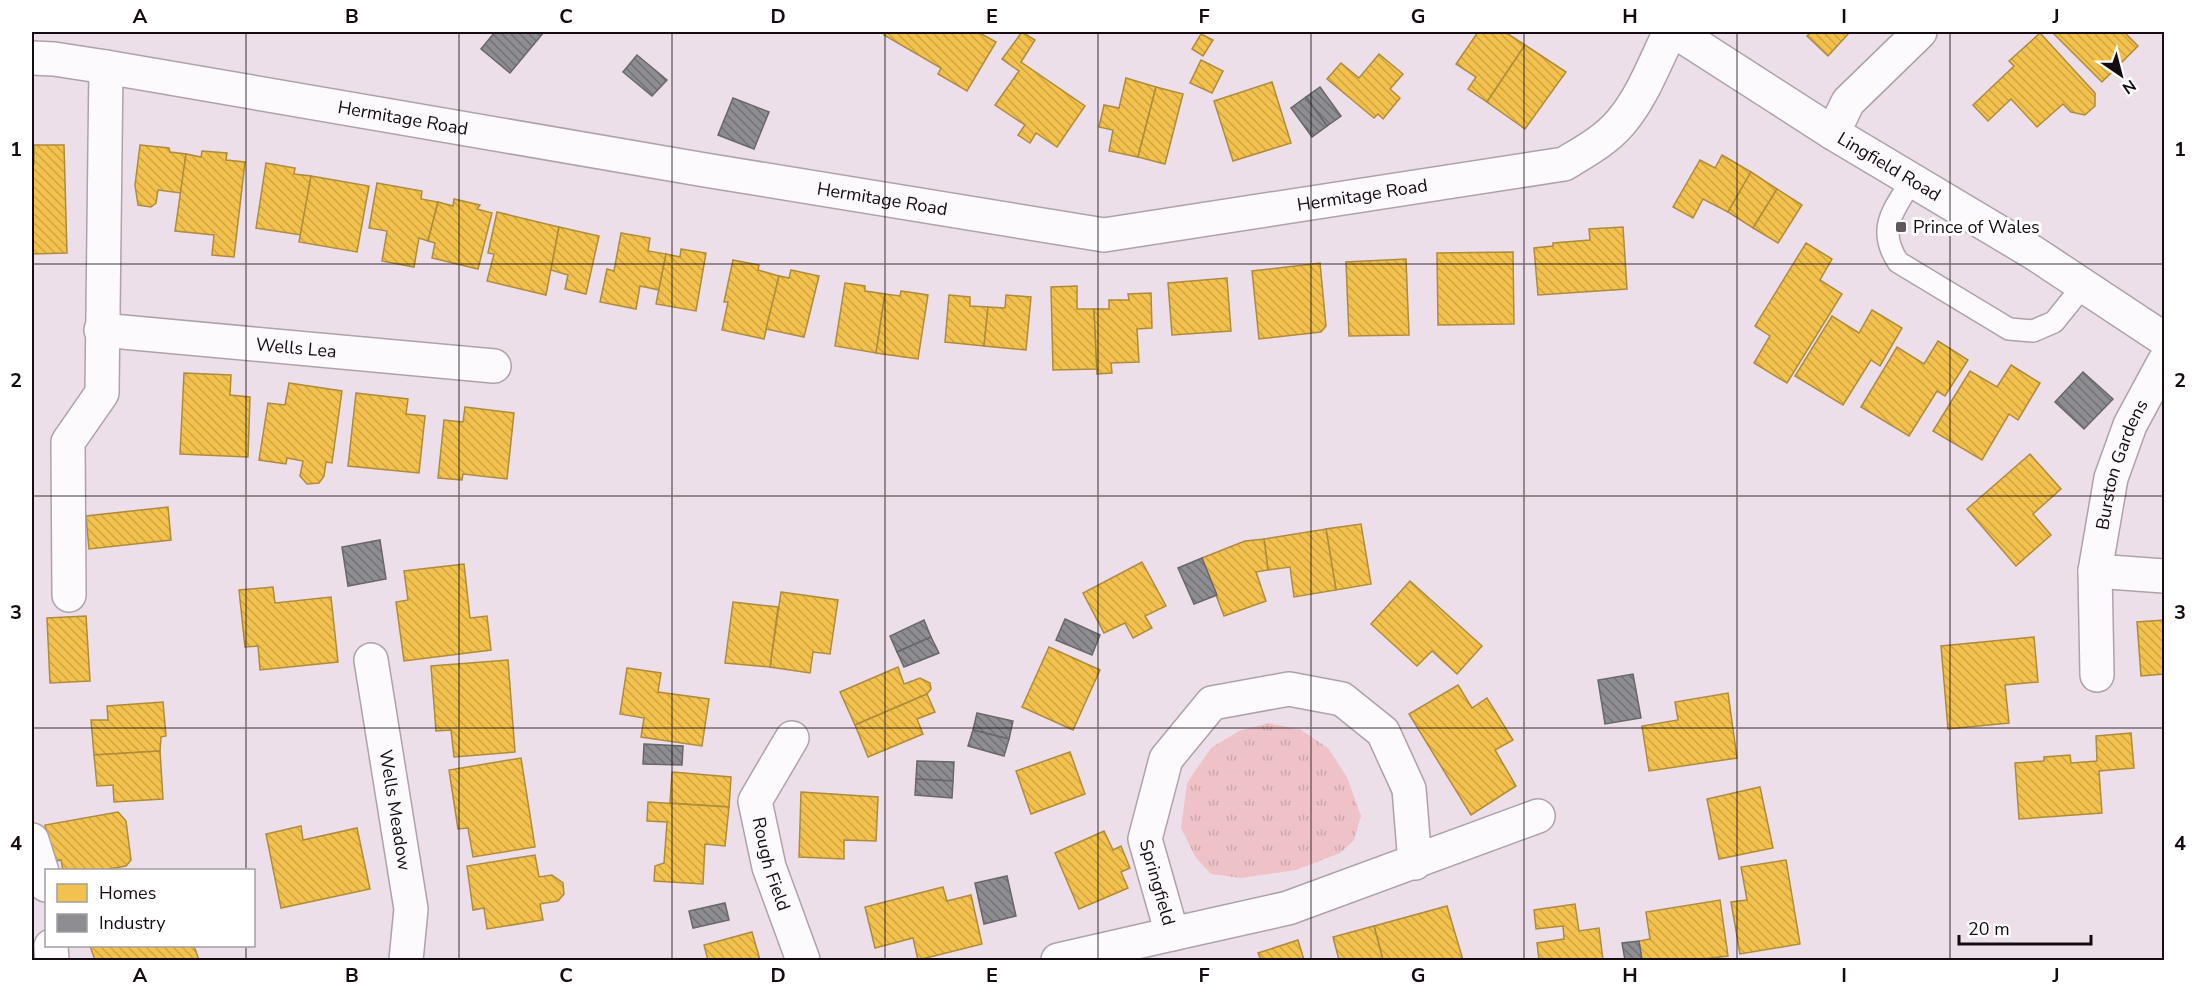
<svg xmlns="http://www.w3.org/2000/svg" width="2196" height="992" font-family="'Nunito Sans',sans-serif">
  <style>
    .grass { fill: url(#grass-tufts) }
    .homes { fill: url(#homes-back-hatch); stroke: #af8b3c; stroke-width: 1.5 }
    .industry { fill: url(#industry-back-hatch); stroke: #69666c; stroke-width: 1.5 }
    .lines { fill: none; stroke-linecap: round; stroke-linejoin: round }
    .service-casing { stroke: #aea2aa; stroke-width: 24 }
    .minor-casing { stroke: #aea2aa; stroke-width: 36 }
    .tertiary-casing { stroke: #aea2aa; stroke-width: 36 }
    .service { stroke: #fcfafc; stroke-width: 21 }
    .minor { stroke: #fcfafc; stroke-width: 33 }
    .tertiary { stroke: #fcfafc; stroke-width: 33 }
    .grid { fill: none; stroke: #140c12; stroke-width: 1.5; stroke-opacity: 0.55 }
    .poi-dot { fill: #60565d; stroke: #fff; stroke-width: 2 }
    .labels { text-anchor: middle; stroke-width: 6; stroke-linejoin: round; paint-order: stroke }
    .street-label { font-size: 18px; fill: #140c12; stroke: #fff }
    .poi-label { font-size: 18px; fill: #140c12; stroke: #fff; text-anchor: start }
    .neatline { fill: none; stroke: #140c12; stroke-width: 2 }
    .grid-label { font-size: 20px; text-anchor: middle; font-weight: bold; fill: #140c12 }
  </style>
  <defs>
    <pattern id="grass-tufts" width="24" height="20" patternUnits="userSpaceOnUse" patternTransform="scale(1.5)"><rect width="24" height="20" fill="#eec2c7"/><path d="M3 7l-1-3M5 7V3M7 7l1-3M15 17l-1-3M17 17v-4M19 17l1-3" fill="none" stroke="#cba6aa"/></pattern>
    <pattern id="homes-back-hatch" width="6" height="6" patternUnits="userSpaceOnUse" patternTransform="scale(1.5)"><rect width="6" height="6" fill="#f2c14e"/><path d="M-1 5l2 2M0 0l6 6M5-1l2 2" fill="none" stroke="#cfa543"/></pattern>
    <pattern id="industry-back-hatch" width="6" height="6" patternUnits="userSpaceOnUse" patternTransform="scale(1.5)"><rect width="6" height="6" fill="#8d8d92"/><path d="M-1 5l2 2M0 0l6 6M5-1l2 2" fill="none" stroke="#727276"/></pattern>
  </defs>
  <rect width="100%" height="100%" fill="#eddfe9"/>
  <polygon class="grass" points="1269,723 1301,730 1328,748 1347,777 1361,816 1354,840 1340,853 1296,870 1242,878 1211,874 1196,858 1181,828 1187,783 1211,748 1239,731"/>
  <g class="homes">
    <polygon points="886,32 978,32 996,42 967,91 938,74 941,68 884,35"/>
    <polygon points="1022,32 1035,40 1021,62 1085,106 1057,147 1036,133 1030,143 1018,135 1025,125 995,105 1019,71 1002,59"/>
    <polygon points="1478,32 1505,32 1525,45 1487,102 1468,89 1476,77 1456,64"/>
    <polygon points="1811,32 1850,32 1828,56 1807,36"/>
    <polygon points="2052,32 2124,32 2138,46 2102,82"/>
    <polygon points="2040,33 2095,93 2095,106 2085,115 2071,112 2063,104 2037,127 2011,99 1988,121 1973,105 2014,66 2009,61"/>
    <polygon points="1201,34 1213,40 1203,56 1192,49"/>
    <polygon points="1525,45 1566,72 1525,129 1487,102"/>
    <polygon points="1379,54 1403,74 1390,89 1400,98 1383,119 1378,114 1374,118 1327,79 1341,63 1359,78"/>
    <polygon points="1201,60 1223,71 1212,93 1190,83"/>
    <polygon points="1126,78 1156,87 1138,157 1109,151 1113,130 1099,127 1104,105 1119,108"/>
    <polygon points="1272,82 1291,143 1233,161 1214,101"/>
    <polygon points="1156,87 1183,94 1165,164 1138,157"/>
    <polygon points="34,145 64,145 67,253 32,254 32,164 34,164"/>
    <polygon points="140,145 169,148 170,152 186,154 181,193 158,190 156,203 151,207 138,205 135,185"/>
    <polygon points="202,151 227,153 226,160 245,162 234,257 212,255 214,235 175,231 186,154 201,157"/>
    <polygon points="1722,155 1751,172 1728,212 1703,199 1693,218 1673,207 1700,160 1715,168"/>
    <polygon points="266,163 295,168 294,174 311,176 301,235 256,228"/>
    <polygon points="1751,172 1777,189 1753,228 1728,212"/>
    <polygon points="311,176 369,186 357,252 299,242"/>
    <polygon points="377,183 422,191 421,199 438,202 428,241 419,238 414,267 382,261 387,231 369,228"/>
    <polygon points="1777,189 1802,205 1778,243 1753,228"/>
    <polygon points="454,199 480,205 477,209 492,213 478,269 432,258 435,243 428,241 438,202 453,206"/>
    <polygon points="497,212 559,227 546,295 487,281 494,254 488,253"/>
    <polygon points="559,227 599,236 586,294 565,289 568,275 551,270"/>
    <polygon points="1623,227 1627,289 1538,295 1534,248 1553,246 1553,243 1590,240 1589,229"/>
    <polygon points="621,233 650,238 648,251 666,254 659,290 640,286 636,309 600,302 607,269 614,271"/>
    <polygon points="1806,243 1832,259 1820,280 1842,294 1787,383 1754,363 1770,336 1755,326"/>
    <polygon points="681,249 706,253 696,311 656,304 666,254 680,257"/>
    <polygon points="1513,252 1514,324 1438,325 1437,253"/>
    <polygon points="1406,259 1409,335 1349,336 1346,262"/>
    <polygon points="733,260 759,265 758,270 779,276 764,339 722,330 728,302 724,302"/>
    <polygon points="1320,263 1326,326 1321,332 1259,339 1252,271"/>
    <polygon points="791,270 819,276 804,337 766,329 779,276 789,278"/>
    <polygon points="1227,278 1231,331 1172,335 1168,283"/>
    <polygon points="845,283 865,286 865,291 885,294 876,353 835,346"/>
    <polygon points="1077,286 1077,309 1094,309 1097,369 1053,370 1051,287"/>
    <polygon points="901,291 928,295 918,359 876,353 885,294 900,296"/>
    <polygon points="1151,293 1152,328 1137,329 1139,362 1111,363 1112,373 1097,374 1094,309 1109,309 1109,300 1129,300 1128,294"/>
    <polygon points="949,295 970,297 970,306 988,307 984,346 945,342"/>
    <polygon points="1006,295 1031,297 1026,350 984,346 988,307 1005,308"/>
    <polygon points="1872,310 1902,328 1880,366 1871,360 1843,405 1795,376 1832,316 1859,333"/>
    <polygon points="1938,341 1968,360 1945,396 1937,391 1909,436 1861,407 1897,347 1924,364"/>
    <polygon points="2011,365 2040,383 2018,420 2009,414 1982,460 1933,431 1970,371 1997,387"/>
    <polygon points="184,373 231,375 230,395 250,397 248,457 180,454"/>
    <polygon points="289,383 342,391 332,463 326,462 324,476 319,483 307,484 300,476 303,461 287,458 286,464 259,460 268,403 285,405"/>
    <polygon points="356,393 408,399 406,414 425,416 419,473 348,466"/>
    <polygon points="465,407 514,413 507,479 463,474 462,480 438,478 444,420 463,422"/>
    <polygon points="2030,454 2061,489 2033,514 2051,535 2016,566 1967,509"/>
    <polygon points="168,507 171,540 89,549 86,516"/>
    <polygon points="1361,524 1371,584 1336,590 1326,529"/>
    <polygon points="1326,529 1336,590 1294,597 1290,567 1268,570 1264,539"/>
    <polygon points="1264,539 1268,570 1256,572 1266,601 1224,616 1202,558 1245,541"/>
    <polygon points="1142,562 1166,606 1145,616 1152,628 1133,638 1125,623 1104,633 1083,593"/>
    <polygon points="464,564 470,618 487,616 491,650 404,661 396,602 408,600 404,571"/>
    <polygon points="1410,581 1482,646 1457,674 1432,651 1417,666 1371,624"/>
    <polygon points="273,587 275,603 331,597 338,662 260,670 258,646 245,647 239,590"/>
    <polygon points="781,592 838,600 830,654 813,652 810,673 770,667"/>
    <polygon points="733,602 778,607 770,667 725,663"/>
    <polygon points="86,616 90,681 50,683 47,618"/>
    <polygon points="2164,620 2164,674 2141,676 2137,622"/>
    <polygon points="2034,637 2038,682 2005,685 2009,723 1948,729 1941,646"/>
    <polygon points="1049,647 1100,670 1073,730 1022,707"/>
    <polygon points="508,660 515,752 454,757 451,730 436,731 431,666"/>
    <polygon points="898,667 904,684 920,678 930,683 931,689 927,694 855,725 840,692"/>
    <polygon points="627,668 661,673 658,692 709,699 702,746 641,737 644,718 620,714"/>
    <polygon points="1458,685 1472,708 1487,698 1513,740 1495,750 1516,786 1471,815 1409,714"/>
    <polygon points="1728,693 1737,758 1649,771 1642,726 1678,720 1675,702"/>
    <polygon points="927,694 935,712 917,719 923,734 868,757 855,725"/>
    <polygon points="163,702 166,736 161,737 160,751 94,755 91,720 108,720 107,706"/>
    <polygon points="2131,733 2134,768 2099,771 2102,813 2019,819 2015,763 2044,761 2044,757 2070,755 2071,763 2097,761 2096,736"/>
    <polygon points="160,751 163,799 114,802 113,785 97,786 94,755"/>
    <polygon points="1070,752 1085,794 1031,814 1016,771"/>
    <polygon points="521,758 535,847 473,857 468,828 458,829 449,770"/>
    <polygon points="672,772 731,777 729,807 670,803"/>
    <polygon points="1760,787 1773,848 1719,859 1707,799"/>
    <polygon points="801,792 878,797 876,841 844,840 844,859 799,857"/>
    <polygon points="648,802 729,807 725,846 705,844 703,884 654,881 655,866 664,863 667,822 647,821"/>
    <polygon points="118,812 126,821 131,860 126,866 109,869 109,870 63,870 61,860 52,862 45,825"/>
    <polygon points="301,826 303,840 357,828 370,889 281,908 266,834"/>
    <polygon points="1104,831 1113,850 1121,846 1130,868 1121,872 1128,888 1079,909 1055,853"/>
    <polygon points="535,855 539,877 552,875 563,883 564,894 558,901 540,904 543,920 487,929 484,908 473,910 467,866"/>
    <polygon points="1786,860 1800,944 1740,954 1731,902 1747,900 1741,867"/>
    <polygon points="943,887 947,901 971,895 982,944 918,960 913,938 875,948 865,907"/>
    <polygon points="1720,900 1728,956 1695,960 1642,960 1639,941 1650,939 1646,912"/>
    <polygon points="1575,904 1579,931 1599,928 1603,960 1539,960 1537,943 1564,939 1563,926 1536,929 1534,910"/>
    <polygon points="1447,906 1463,960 1383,960 1374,926"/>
    <polygon points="1374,926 1383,960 1339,960 1333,937"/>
    <polygon points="752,932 760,960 708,960 704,945"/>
    <polygon points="1298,940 1304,960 1261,960 1258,953"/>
    <polygon points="90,946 194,946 199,960 95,960"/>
  </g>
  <g class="industry">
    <polygon points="495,32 544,32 510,73 481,49"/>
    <polygon points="637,55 667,80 652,96 623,72"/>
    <polygon points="1320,87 1341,116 1327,126 1306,97"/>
    <polygon points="1306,97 1327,126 1312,137 1291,108"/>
    <polygon points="733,98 769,112 754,149 718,135"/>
    <polygon points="2083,372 2113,399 2084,429 2055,402"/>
    <polygon points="380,540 386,579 348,586 342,547"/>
    <polygon points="1202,558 1217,595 1194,604 1178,568"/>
    <polygon points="1065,619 1100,635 1092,655 1056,640"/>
    <polygon points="924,620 931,637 897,652 890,636"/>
    <polygon points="931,637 939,653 904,667 897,652"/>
    <polygon points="1633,674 1641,718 1605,724 1598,680"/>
    <polygon points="977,713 1013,721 1009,739 973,730"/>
    <polygon points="973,730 1009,739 1004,756 968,746"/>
    <polygon points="644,744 683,746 682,765 643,764"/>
    <polygon points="917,761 954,762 953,781 916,779"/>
    <polygon points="916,779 953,781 952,798 915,795"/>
    <polygon points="1007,876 1016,916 984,924 975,883"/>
    <polygon points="725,903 729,920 693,928 689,911"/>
    <polygon points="1639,941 1642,960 1625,960 1622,943"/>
  </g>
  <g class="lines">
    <g class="service-casing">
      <path id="service" d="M1912,180C1894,210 1876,228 1898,262L2009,329L2033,331L2054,322L2083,286"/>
    </g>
    <g class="minor-casing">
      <g id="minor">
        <path id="s1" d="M32,58L54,59L106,67L705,170L1104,235L1564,164C1584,152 1606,140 1621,122C1643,96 1655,62 1670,32"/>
        <polyline points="1833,133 1848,102 1920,32"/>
        <path id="s2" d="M101,330L494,366"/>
        <polyline points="2095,571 2164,576"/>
        <polyline points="69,595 68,442 102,393 106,67"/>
        <path id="s3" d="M371,660L411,909L406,960"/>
        <path id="s4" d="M2097,675L2095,571L2111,478L2130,425L2164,362"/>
        <path id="s5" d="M792,738L755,801L769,867L803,960"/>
        <polyline points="32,840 46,885"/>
        <path id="s6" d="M1415,863L1409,789L1383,732L1342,699L1289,689L1212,703L1166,759L1145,839L1172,934L1288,908L1538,816"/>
        <polyline points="51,946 52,960"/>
        <polyline points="1058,960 1172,934"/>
      </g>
    </g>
    <g class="tertiary-casing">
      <g id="tertiary">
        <path id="s7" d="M1676,32L1833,133L2034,253L2164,339"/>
      </g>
    </g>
    <use href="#service" class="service"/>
    <use href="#minor" class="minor"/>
    <use href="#tertiary" class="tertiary"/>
  </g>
  <path class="grid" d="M246,32V870M459,32V960M672,32V960M885,32V960M1098,32V960M1311,32V960M1524,32V960M1737,32V960M1950,32V960M32,264H2164M32,496H2164M32,728H2164M246,946V960"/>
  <rect class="poi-dot" x="1895" y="221" width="12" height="12" rx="3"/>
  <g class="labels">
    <g class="street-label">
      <text dy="6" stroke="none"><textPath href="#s1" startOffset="376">Hermitage Road</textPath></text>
      <text dy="6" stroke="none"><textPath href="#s7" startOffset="252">Lingfield Road</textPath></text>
      <text dy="6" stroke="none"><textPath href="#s1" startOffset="1348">Hermitage Road</textPath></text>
      <text dy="6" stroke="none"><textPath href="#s1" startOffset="862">Hermitage Road</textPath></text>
      <text dy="6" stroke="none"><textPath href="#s2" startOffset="196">Wells Lea</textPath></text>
      <text dy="6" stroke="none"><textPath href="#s4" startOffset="214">Burston Gardens</textPath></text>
      <text dy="6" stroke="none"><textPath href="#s3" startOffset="152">Wells Meadow</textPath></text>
      <text dy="6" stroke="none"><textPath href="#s5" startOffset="138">Rough Field</textPath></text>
      <text dy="6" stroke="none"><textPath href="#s6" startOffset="522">Springfield</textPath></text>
    </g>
    <g class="poi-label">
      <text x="1913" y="233">Prince of Wales</text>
    </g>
  </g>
  <rect width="2196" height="992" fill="none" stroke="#ffffff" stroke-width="66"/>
  <rect x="45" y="869" width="210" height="78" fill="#ffffff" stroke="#a19ea0" stroke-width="1.5"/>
  <rect x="57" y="884" width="30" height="18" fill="#f2c14e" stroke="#a19ea0" stroke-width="1.5"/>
  <text x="99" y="899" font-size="18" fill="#140c12">Homes</text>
  <rect x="57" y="914" width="30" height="18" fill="#8d8d92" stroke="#a19ea0" stroke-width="1.5"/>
  <text x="99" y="929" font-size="18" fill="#140c12">Industry</text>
  <g transform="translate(2121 75) rotate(145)" stroke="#ffffff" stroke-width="4.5" paint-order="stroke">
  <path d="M0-4.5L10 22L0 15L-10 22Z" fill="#140c12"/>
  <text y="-9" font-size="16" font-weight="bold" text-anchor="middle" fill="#140c12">N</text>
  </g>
  <path d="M1959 935v9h132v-9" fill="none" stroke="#140c12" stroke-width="3"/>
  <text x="1968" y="935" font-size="18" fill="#140c12" stroke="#ffffff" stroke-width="4.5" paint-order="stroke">20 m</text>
  <rect x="33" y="33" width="2130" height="926" class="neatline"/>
  <g class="grid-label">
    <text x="140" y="23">A</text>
    <text x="352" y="23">B</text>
    <text x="566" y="23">C</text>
    <text x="778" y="23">D</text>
    <text x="992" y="23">E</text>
    <text x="1204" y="23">F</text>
    <text x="1418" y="23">G</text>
    <text x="1630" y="23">H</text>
    <text x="1844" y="23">I</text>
    <text x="2056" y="23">J</text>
    <text x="16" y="156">1</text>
    <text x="2180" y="156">1</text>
    <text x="16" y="387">2</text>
    <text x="2180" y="387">2</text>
    <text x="16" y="619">3</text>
    <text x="2180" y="619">3</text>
    <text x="16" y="850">4</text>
    <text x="2180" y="850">4</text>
    <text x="140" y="982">A</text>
    <text x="352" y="982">B</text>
    <text x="566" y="982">C</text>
    <text x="778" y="982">D</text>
    <text x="992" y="982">E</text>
    <text x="1204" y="982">F</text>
    <text x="1418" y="982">G</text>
    <text x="1630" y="982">H</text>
    <text x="1844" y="982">I</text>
    <text x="2056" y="982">J</text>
  </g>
</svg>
